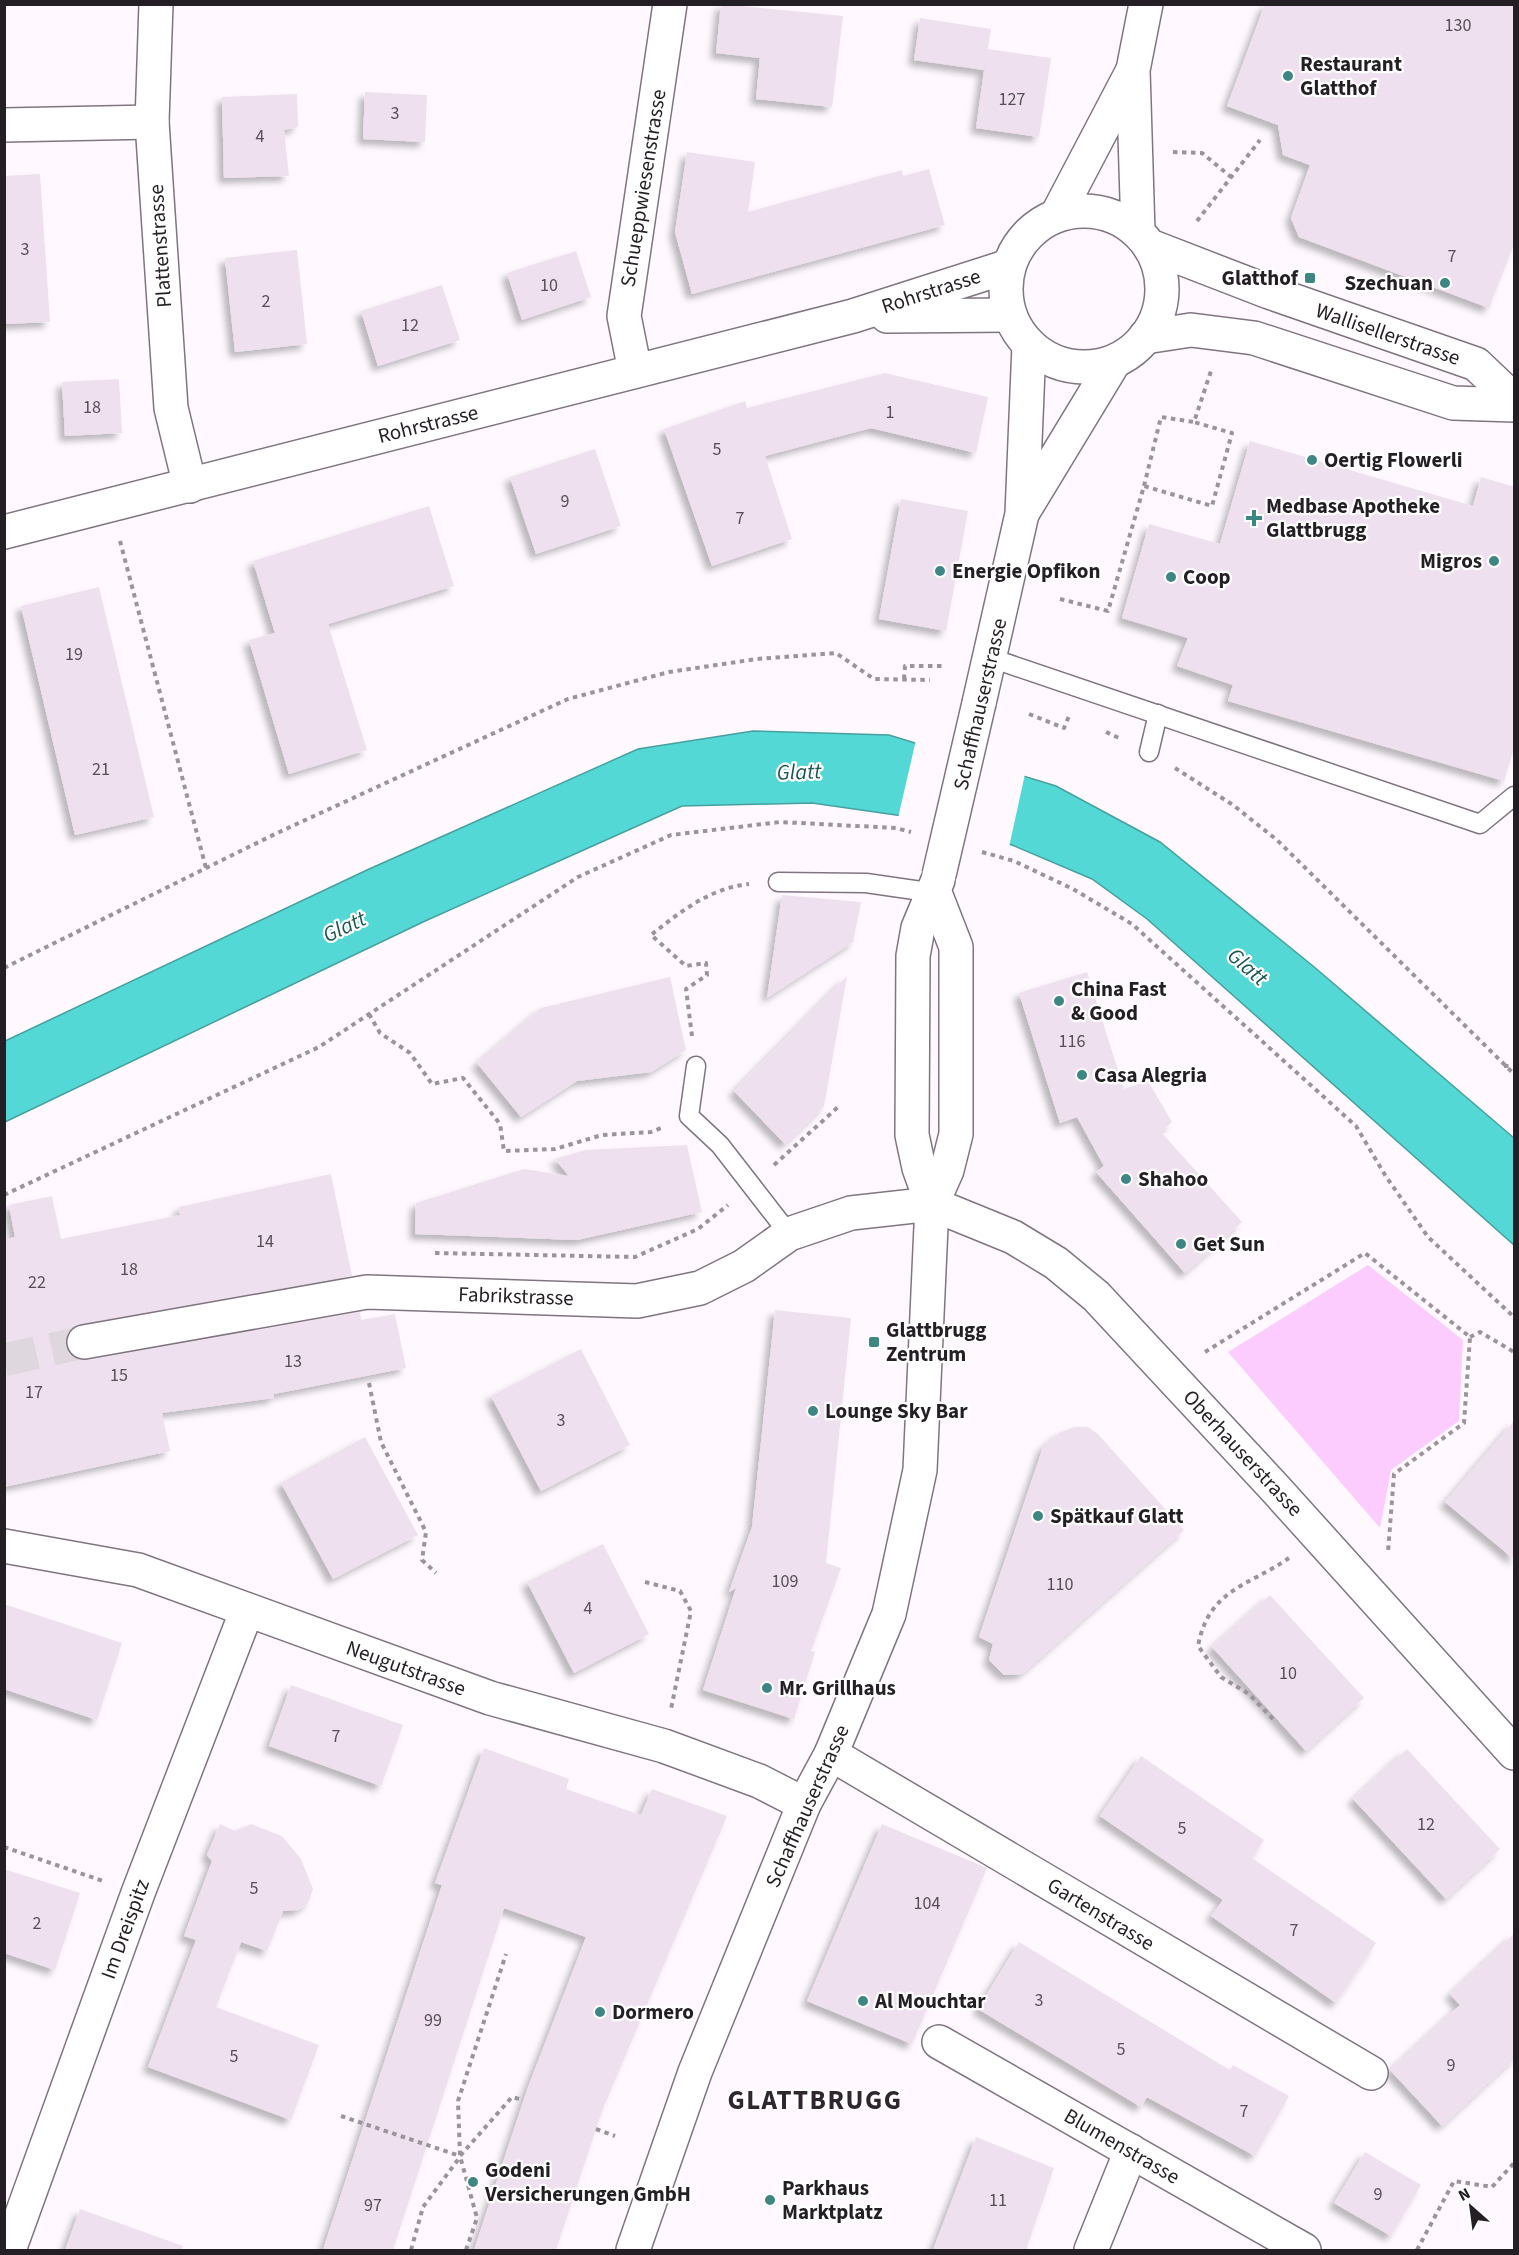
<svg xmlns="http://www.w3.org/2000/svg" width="1519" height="2255" font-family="'Source Sans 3',sans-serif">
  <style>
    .green { fill: #fdccfe }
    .water { fill: #54d8d5; stroke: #46a0a0; stroke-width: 1.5 }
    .pier { fill: #fff9ff }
    .building { fill: #eee0ee; filter: url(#shadow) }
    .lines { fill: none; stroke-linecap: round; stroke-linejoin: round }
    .street-tunnel { stroke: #ded8de; stroke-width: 33; stroke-dasharray: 33 16; stroke-linecap: butt }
    .lane-casing { stroke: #817481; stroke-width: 21 }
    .street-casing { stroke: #817481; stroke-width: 36 }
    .secondary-casing { stroke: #817481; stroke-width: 36 }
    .primary-casing { stroke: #817481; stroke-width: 36 }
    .path { stroke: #9b959b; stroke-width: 4; stroke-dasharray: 4.5 4.5; stroke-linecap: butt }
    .lane { stroke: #fff; stroke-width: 18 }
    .street { stroke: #fff; stroke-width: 33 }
    .secondary { stroke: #fff; stroke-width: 33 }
    .primary { stroke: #fff; stroke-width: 33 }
    .primary-bridge-casing { stroke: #817481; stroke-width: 36; stroke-linecap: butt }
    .primary-bridge { stroke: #fff; stroke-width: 33 }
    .poi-dot { fill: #3e8684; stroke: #fff; stroke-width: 2 }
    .labels { text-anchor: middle; stroke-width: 4.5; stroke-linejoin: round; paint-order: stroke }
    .number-label { font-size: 18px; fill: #564f56 }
    .poi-label { font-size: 21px; font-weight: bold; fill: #241f24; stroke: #fff; text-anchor: start }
    .street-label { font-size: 21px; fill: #241f24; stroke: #fff }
    .water-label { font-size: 22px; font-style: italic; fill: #1e5654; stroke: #fff }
    .district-label { font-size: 27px; font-weight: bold; letter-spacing: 1.5px; fill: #302630; stroke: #fff }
  </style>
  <defs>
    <filter id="shadow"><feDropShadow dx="-5.5" dy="5.5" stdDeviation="3" flood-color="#0004"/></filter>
  </defs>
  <rect width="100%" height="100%" fill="#fff9ff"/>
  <polygon class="green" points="1368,1265 1463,1340 1459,1421 1391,1470 1380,1528 1228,1352"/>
  <polygon class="water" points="753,731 889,735 1056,786 1160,842 1313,966 1514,1138 1514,1245 1147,919 1092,879 1012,845 903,816 812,803 682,806 423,922 5,1122 5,1041 367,870 638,749"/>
  <polygon class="pier" points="916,740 1025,774 1009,847 898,818"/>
  <g class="building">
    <polygon points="721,4 843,16 832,107 756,99 760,58 716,53"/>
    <polygon points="1265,4 1515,4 1515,242 1489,308 1299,237 1291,218 1310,165 1283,155 1278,125 1227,106"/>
    <polygon points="920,18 991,29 984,70 914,60"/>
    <polygon points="987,49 1051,58 1039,137 976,128"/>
    <polygon points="365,92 427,95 425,142 363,139"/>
    <polygon points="297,94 298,127 284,130 289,176 224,178 222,97"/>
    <polygon points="687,152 755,162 748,212 902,170 903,176 929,169 945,225 692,294 675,232"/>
    <polygon points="40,174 50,322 4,324 4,176"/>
    <polygon points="297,250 307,344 235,352 225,258"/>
    <polygon points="576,251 591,297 522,320 507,273"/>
    <polygon points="442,285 460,340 378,366 361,311"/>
    <polygon points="885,373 988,397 976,453 871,428 765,456 792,539 712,566 664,429 745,401 747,408"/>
    <polygon points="119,379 122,433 65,436 62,382"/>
    <polygon points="1250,441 1473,506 1481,477 1515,487 1515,745 1504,781 1228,701 1233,685 1177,666 1188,638 1122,618 1149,524 1220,544"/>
    <polygon points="595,449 621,526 536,554 510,477"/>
    <polygon points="901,499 968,511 946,631 879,619"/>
    <polygon points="429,506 454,586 328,624 367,750 289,774 249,640 275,633 253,561"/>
    <polygon points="99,587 154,817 75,835 21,606"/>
    <polygon points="782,895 861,902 853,942 767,998"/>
    <polygon points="1087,972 1124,1089 1148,1081 1172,1122 1161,1132 1242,1222 1185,1273 1096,1172 1104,1166 1077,1117 1060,1123 1019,993"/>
    <polygon points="847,976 824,1106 785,1144 734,1091"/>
    <polygon points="670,977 686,1050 651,1072 577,1081 521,1117 477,1063 541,1008"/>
    <polygon points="687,1145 702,1212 577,1240 415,1234 416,1203 524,1169 569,1176 555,1159 585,1150"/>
    <polygon points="331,1174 352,1276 81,1324 72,1327 67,1335 66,1346 70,1354 77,1359 87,1360 360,1312 361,1320 395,1314 406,1368 274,1394 274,1398 162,1413 170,1451 4,1487 4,1240 15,1237 9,1205 52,1196 61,1239 180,1215 179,1207"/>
    <polygon points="775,1310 851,1318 826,1563 841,1568 811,1651 815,1652 794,1719 703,1690 736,1588 729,1592 752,1527"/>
    <polygon points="581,1349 630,1445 541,1491 491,1396"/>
    <polygon points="1515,1420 1515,1560 1445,1502"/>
    <polygon points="1074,1427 1088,1427 1098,1434 1184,1530 1022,1674 1004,1675 989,1660 993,1644 979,1637 1043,1447 1059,1433"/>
    <polygon points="365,1437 418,1535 333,1579 281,1483"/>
    <polygon points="603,1544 649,1634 574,1673 527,1582"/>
    <polygon points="1270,1595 1364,1698 1306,1751 1212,1647"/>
    <polygon points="4,1604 122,1643 97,1720 4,1689"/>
    <polygon points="291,1685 403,1725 381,1786 269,1746"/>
    <polygon points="484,1748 569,1779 566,1789 641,1815 652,1789 727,1816 602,2111 556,2250 474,2250 527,2090 586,1937 504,1908 393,2250 323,2250 442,1885 435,1883"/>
    <polygon points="1407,1749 1500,1849 1446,1899 1353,1799"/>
    <polygon points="1141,1756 1264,1840 1252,1858 1376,1943 1336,2003 1211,1916 1223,1900 1100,1816"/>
    <polygon points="220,1824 235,1831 251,1824 282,1836 301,1859 313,1889 308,1903 298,1910 283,1911 267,1951 241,1942 216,2007 319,2045 291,2120 148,2067 196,1940 184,1936 212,1861 207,1855"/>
    <polygon points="882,1824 987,1868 912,2044 807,2001"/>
    <polygon points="4,1869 80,1893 55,1970 4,1953"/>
    <polygon points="1515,1933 1515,2058 1442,2126 1390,2070 1460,2005 1450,1994"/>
    <polygon points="1019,1942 1230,2070 1233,2065 1289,2096 1255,2156 1147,2097 1141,2107 978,2009"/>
    <polygon points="976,2137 1054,2168 1026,2250 933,2250"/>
    <polygon points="1365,2152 1421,2185 1391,2236 1334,2203"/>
    <polygon points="80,2209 183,2246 182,2250 65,2250"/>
  </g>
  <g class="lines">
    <polyline class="street-tunnel" points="4,1360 84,1342"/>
    <g class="lane-casing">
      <g id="lane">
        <polyline points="991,658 1480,824 1514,796"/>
        <polyline points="1149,752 1158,714"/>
        <polyline points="778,882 866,883 935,893"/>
        <polyline points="696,1066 689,1116 720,1145 789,1234"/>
      </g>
    </g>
    <g class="street-casing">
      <g id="street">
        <polyline points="156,4 152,122 171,408 190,486"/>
        <polyline points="4,125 152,122"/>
        <polyline points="635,371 624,316 670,4"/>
        <polyline points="84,1342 367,1292 637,1301 700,1288 744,1266 789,1234 851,1213 932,1204"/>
        <polyline points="4,1546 138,1570 490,1698 664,1746 759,1781 804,1804"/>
        <polyline points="831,1754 1371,2073"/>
        <polyline points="939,2042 1304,2250"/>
        <polyline points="9,2250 138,1893 247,1610"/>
        <polyline points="1091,2250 1131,2151"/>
      </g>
    </g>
    <g class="secondary-casing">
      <g id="secondary">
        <polyline points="1150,246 1269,292 1476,364 1514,400"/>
        <polyline points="887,316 1010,315"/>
        <polyline points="1145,337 1191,330 1254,338 1453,403 1514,405"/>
        <polyline points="4,532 853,316 1009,266"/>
        <polyline points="932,1204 1013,1237 1056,1263 1096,1296 1272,1485 1514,1753"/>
      </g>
    </g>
    <g class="primary-casing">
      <g id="primary">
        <circle cx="1084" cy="289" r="78"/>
        <polyline points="1057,215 1132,72"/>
        <polyline points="1138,232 1133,70 1146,4"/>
        <polyline points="1023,512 1114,362"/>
        <polyline points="979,703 1022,514 1029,345"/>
        <polyline points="932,1204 919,1168 912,1135 913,956 918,928 938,880"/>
        <polyline points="633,2250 695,2072 804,1804 831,1754 889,1614 920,1470 932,1204 947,1170 956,1134 956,947 935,893"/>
      </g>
    </g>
    <g class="path">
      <polyline points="1173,152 1202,153 1231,177"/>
      <polyline points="1197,221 1260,140"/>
      <polyline points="1144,486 1161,417 1194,422 1211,371"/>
      <polyline points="120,541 206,868"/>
      <polyline points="1060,599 1108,611 1144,486 1212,506 1232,433 1194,422"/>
      <polyline points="904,679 905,666 945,666"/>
      <polyline points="1029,714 1064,728 1069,716"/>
      <polyline points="1106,732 1121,739"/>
      <polyline points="1175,768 1233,805 1277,840 1514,1074"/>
      <polyline points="982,852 1014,861 1073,889 1132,924 1356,1126 1385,1175 1428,1237 1514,1317"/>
      <polyline points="4,968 275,834 568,699 669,672 757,659 836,653 874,679 930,680"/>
      <polyline points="369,1014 380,1033 410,1053 432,1084 463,1078 500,1124 504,1151 555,1149 602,1135 651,1132 661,1128"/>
      <path d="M692,1036L686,989L707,975L706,963L686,966L651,935C680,912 710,888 749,884"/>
      <polyline points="1504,1066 1514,1066"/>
      <polyline points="774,1165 838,1107"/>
      <polyline points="4,1195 319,1047 578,877 671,835 780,822 896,828 911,832"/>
      <polyline points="435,1253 635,1257 698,1229 728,1205"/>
      <polyline points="1470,1337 1480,1332 1514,1352"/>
      <polyline points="1205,1352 1365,1253 1470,1337 1464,1423 1394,1474 1388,1552"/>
      <polyline points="369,1383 381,1442 426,1532 422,1560 436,1573"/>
      <polyline points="645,1582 680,1591 691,1611 671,1709"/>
      <path d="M1273,1719L1249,1694L1221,1677L1198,1646C1209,1589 1247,1587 1289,1558"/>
      <polyline points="4,1847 103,1881"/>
      <polyline points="341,2116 460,2156 512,2097 523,2100"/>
      <polyline points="596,2129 615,2136"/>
      <polyline points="411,2250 423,2207 460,2157"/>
      <polyline points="466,2250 477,2218 460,2156 458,2101 506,1954"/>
      <polyline points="1417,2250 1454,2181 1492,2187 1514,2163"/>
    </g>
    <use href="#lane" class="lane"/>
    <use href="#street" class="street"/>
    <use href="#secondary" class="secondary"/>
    <use href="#primary" class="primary"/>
    <g class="primary-bridge-casing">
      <polyline id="primary-bridge" points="939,875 979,703"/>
    </g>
    <use href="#primary-bridge" class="primary-bridge"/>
  </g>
  <g class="poi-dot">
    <circle cx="1288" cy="76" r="6"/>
    <rect x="1304" y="272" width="12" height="12" rx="3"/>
    <circle cx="1445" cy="283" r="6"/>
    <circle cx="1312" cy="460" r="6"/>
    <path d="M1251 509h6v6h6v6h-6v6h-6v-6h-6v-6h6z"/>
    <circle cx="1494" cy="561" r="6"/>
    <circle cx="940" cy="571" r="6"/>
    <circle cx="1171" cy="577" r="6"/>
    <circle cx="1059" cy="1001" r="6"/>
    <circle cx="1082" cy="1075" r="6"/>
    <circle cx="1126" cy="1179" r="6"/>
    <circle cx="1181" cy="1244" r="6"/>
    <rect x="868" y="1336" width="12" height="12" rx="3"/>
    <circle cx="813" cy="1411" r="6"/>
    <circle cx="1038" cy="1516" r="6"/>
    <circle cx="767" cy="1688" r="6"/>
    <circle cx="863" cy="2001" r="6"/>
    <circle cx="600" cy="2012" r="6"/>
    <circle cx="473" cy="2182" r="6"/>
    <circle cx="770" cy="2200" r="6"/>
  </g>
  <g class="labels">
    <g class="number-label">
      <text x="1458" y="31">130</text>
      <text x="1012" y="105">127</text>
      <text x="395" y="119">3</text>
      <text x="260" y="142">4</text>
      <text x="25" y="255">3</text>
      <text x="1452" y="262">7</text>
      <text x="549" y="291">10</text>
      <text x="266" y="307">2</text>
      <text x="410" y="331">12</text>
      <text x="92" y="413">18</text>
      <text x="890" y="418">1</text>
      <text x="717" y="455">5</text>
      <text x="565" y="507">9</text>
      <text x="740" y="524">7</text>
      <text x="74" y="660">19</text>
      <text x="101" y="775">21</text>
      <text x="1072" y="1047">116</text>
      <text x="265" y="1247">14</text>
      <text x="129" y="1275">18</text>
      <text x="37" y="1288">22</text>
      <text x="293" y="1367">13</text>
      <text x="119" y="1381">15</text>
      <text x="34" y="1398">17</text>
      <text x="561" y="1426">3</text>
      <text x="785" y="1587">109</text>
      <text x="1060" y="1590">110</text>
      <text x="588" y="1614">4</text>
      <text x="1288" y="1679">10</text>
      <text x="336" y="1742">7</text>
      <text x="1426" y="1830">12</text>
      <text x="1182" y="1834">5</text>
      <text x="254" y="1894">5</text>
      <text x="927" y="1909">104</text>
      <text x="37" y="1929">2</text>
      <text x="1294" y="1936">7</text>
      <text x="1039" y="2006">3</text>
      <text x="433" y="2026">99</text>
      <text x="1121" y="2055">5</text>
      <text x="234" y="2062">5</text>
      <text x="1451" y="2071">9</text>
      <text x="1244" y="2117">7</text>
      <text x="1378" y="2200">9</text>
      <text x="998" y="2206">11</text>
      <text x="373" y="2211">97</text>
    </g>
    <g class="poi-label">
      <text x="1300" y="71">Restaurant<tspan x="1300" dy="24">Glatthof</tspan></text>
      <text x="1298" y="285" text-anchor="end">Glatthof</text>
      <text x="1433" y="290" text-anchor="end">Szechuan</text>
      <text x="1324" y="467">Oertig Flowerli</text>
      <text x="1266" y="513">Medbase Apotheke<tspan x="1266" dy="24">Glattbrugg</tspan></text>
      <text x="1482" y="568" text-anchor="end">Migros</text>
      <text x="952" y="578">Energie Opfikon</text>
      <text x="1183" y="584">Coop</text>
      <text x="1071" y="996">China Fast<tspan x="1071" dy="24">&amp; Good</tspan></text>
      <text x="1094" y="1082">Casa Alegria</text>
      <text x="1138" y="1186">Shahoo</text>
      <text x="1193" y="1251">Get Sun</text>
      <text x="886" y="1337">Glattbrugg<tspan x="886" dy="24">Zentrum</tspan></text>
      <text x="825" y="1418">Lounge Sky Bar</text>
      <text x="1050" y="1523">Spätkauf Glatt</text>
      <text x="779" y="1695">Mr. Grillhaus</text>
      <text x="875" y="2008">Al Mouchtar</text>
      <text x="612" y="2019">Dormero</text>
      <text x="485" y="2177">Godeni<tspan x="485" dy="24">Versicherungen GmbH</tspan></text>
      <text x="782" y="2195">Parkhaus<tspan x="782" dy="24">Marktplatz</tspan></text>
    </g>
    <g class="street-label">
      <text transform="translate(643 188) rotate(-81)" y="7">Schueppwiesenstrasse</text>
      <text transform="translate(160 246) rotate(-94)" y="7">Plattenstrasse</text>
      <text transform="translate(931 291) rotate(-18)" y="7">Rohrstrasse</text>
      <text transform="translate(1388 334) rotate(19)" y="7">Wallisellerstrasse</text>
      <text transform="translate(428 424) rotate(-14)" y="7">Rohrstrasse</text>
      <text transform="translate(980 704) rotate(-77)" y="7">Schaffhauserstrasse</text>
      <text transform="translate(516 1296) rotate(2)" y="7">Fabrikstrasse</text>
      <text transform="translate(1243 1453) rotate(47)" y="7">Oberhauserstrasse</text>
      <text transform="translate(406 1668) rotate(20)" y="7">Neugutstrasse</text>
      <text transform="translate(807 1806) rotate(-66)" y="7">Schaffhauserstrasse</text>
      <text transform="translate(1101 1914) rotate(31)" y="7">Gartenstrasse</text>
      <text transform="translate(125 1929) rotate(-70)" y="7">Im Dreispitz</text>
      <text transform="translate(1122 2146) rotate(30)" y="7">Blumenstrasse</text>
    </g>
    <g class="water-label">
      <text transform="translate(799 771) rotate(-2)" y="8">Glatt</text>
      <text transform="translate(344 926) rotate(-25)" y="8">Glatt</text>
      <text transform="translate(1248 966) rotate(41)" y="8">Glatt</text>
    </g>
    <g class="district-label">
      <text x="815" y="2109">GLATTBRUGG</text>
    </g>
  </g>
  <rect width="1519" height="2255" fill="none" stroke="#241f24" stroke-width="12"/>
  <g transform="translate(1471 2207) rotate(332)" stroke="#ffffff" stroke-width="4.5" paint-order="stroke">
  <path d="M0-4.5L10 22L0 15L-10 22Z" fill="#241f24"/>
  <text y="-9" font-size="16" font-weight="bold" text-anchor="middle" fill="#241f24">N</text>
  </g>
</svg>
